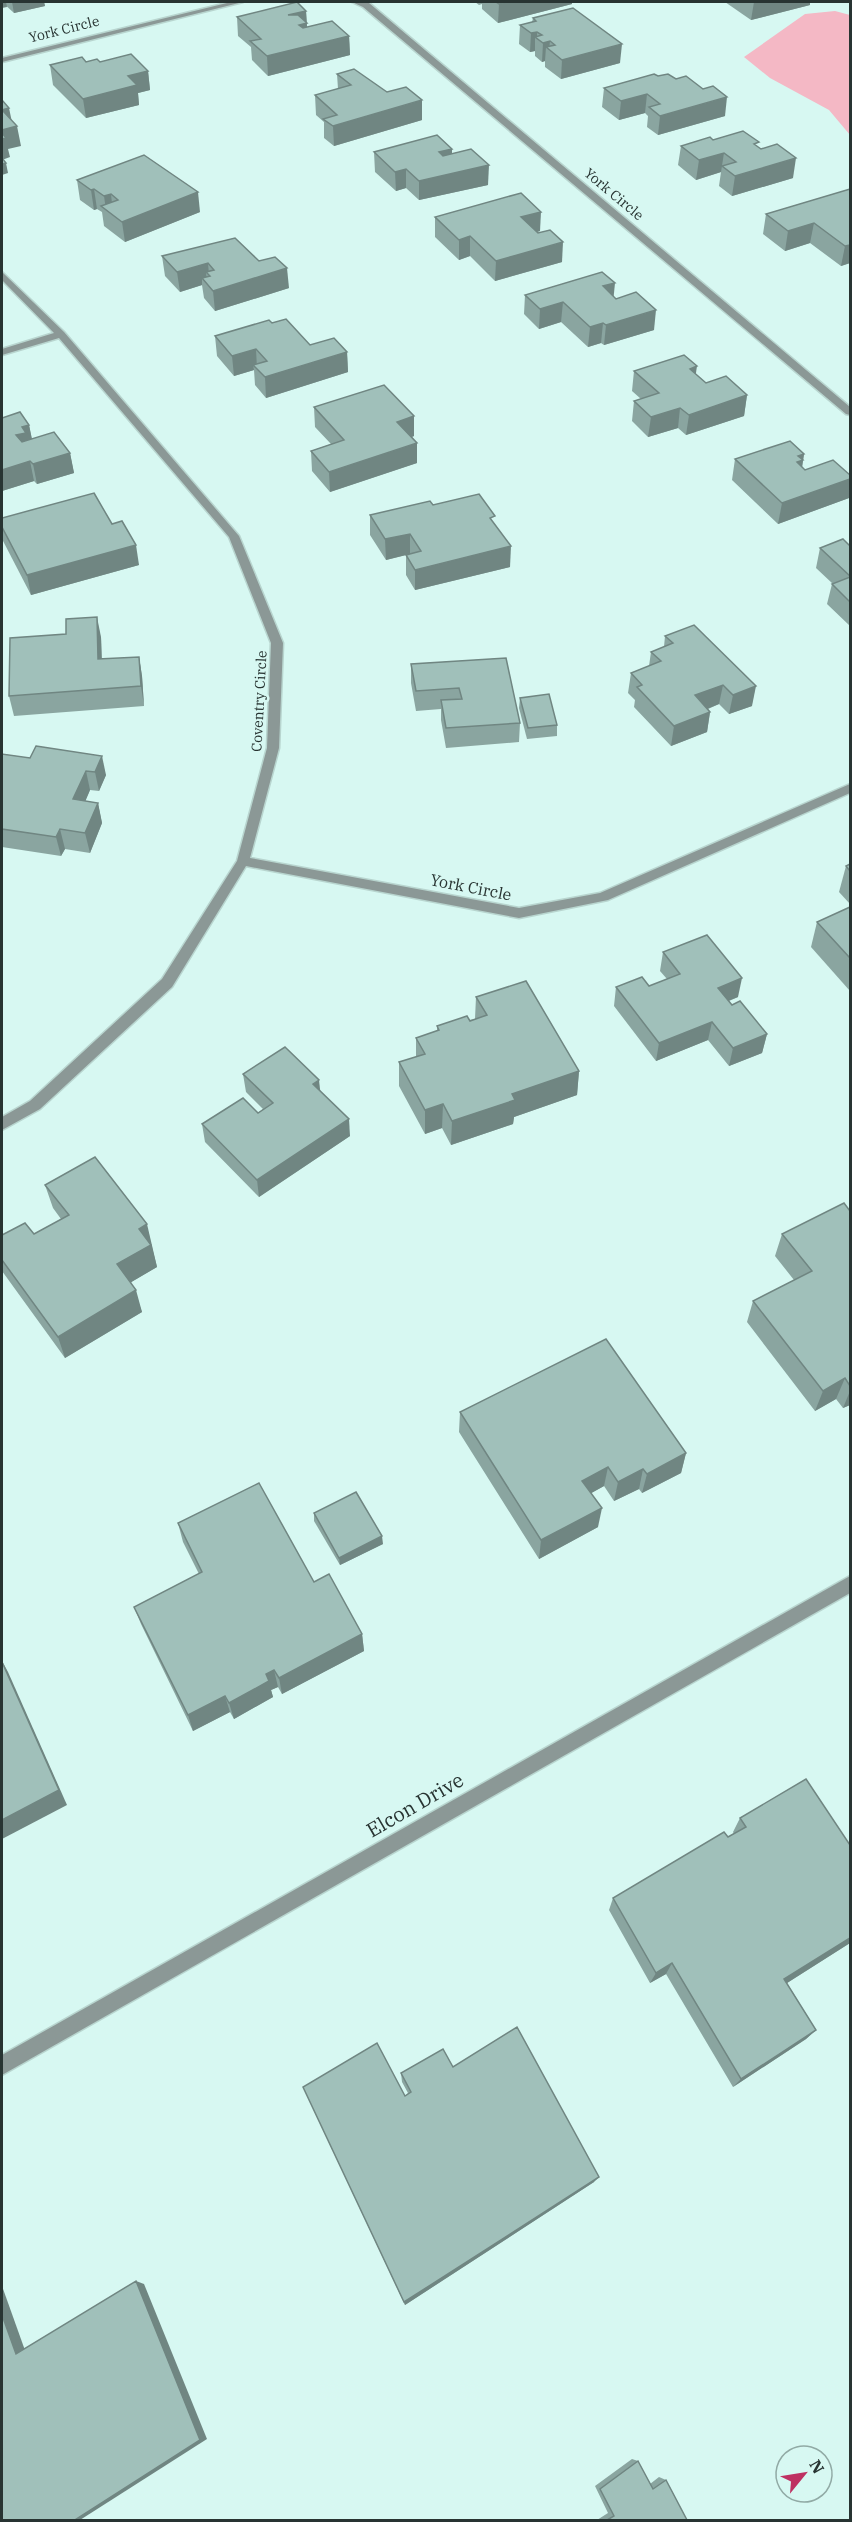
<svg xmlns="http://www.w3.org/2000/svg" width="852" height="2522" font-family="'IBM Plex Serif',serif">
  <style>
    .green { fill: #f4b8c5 }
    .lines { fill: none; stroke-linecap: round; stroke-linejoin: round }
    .minor-casing { stroke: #b8d5cf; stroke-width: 3 }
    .minor { fill: #8b9896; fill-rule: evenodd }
    .wall { fill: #8aa5a0 }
    .shaded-wall { fill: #708682 }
    .building { fill: #a0c0ba; stroke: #708682; stroke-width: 1.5 }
    .labels { text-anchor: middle; stroke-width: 5; stroke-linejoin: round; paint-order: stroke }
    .far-street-label { font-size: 14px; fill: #283432; stroke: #d7f8f2 }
    .street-label { font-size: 16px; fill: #283432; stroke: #d7f8f2 }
    .near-street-label { font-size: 20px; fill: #283432; stroke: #d7f8f2 }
  </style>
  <rect width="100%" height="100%" fill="#d7f8f2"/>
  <polygon class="green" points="835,11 850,15 850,135 829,110 770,78 744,57 805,14"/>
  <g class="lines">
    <g class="minor-casing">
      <g id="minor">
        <polygon points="231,2 243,2 2,62 2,58"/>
        <polygon points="352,2 369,3 850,407 850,415 846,414 363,7"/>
        <polygon points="2,272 64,332 239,536 283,643 279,748 250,858 519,908 600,893 850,784 850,793 608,900 519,918 246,866 172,987 40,1109 2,1130 2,1117 30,1101 162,979 237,861 267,748 271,643 229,537 59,338 2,355 2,349 54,333 2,280"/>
        <polygon points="850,1576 850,1593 2,2075 2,2055"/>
      </g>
    </g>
    <use href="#minor" class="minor"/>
  </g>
  <g class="wall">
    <polygon points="2,2 44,2 45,6 14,13"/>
    <polygon points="475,2 572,2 572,4 498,23 482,9 482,4 479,5"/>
    <polygon points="725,2 810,2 810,5 751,20"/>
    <polygon points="306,11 307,27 349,36 350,55 268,76 252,60 251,47 238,36 237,17"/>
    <polygon points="533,18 620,63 561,79 545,67 545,61 542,62 535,56 535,51 530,52 519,44 520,25 532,22"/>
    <polygon points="86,62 100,62 148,71 150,90 138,93 139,105 86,118 53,85 50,65"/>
    <polygon points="337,74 422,120 334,146 324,138 324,122 316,115 315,95 338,89"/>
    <polygon points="658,76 725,116 658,135 647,127 648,116 645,113 619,120 602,107 604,88"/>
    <polygon points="713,140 758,147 793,178 732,196 719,186 721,172 696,180 678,165 681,146"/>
    <polygon points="452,149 452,154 488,185 419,200 406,188 396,191 375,172 374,152"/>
    <polygon points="77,180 200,212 125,242 104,226 102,212 97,209 94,210 80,200"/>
    <polygon points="850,189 850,263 841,266 810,243 785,251 763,234 766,214"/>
    <polygon points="435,217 540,231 537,232 562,262 495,281 470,256 459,260 435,237"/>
    <polygon points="162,256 259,261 289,288 215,311 204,298 202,285 180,292 165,276"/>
    <polygon points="525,295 613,296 654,330 604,345 601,343 588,347 561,322 539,329 524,314"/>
    <polygon points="272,323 310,345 347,352 348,372 266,398 255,385 254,370 234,376 217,356 215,336"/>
    <polygon points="634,371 696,374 706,383 747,395 744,416 686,435 678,428 648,437 632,421 634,401 641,399 632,391"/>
    <polygon points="314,407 414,416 414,436 412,437 417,443 417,463 330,492 312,471 311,451 331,444 315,427"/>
    <polygon points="2,418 29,425 32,439 70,453 74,473 37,484 34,481 2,491"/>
    <polygon points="804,454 802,467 805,470 850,475 850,492 849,498 778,524 732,480 735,459"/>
    <polygon points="433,505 494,523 510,567 415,590 406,575 406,555 410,554 386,560 370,535 370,515"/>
    <polygon points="2,518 112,524 139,565 31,595 2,539"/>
    <polygon points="850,545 850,626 827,604 832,584 833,584 816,568 820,548"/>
    <polygon points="665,636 752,706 729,714 719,704 708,709 710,712 707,732 671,746 634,707 635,700 628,693 631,673 649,666 651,652 664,647"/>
    <polygon points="101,637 102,659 139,657 142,676 144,706 14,716 9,696"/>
    <polygon points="506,658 520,723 519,742 446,748 441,720 441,709 416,711 411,683 411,664"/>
    <polygon points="520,698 557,725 557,736 527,739 519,708"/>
    <polygon points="36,746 106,775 99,791 90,790 85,801 98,803 102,823 90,853 65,849 61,856 2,847 2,754 30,758"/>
    <polygon points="850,864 850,904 839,892 846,866"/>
    <polygon points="850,907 850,991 811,947 817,922"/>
    <polygon points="663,952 738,997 729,1001 732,1005 767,1034 762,1053 729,1066 708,1040 656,1061 614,1006 616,987 649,986 667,979 660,971"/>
    <polygon points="476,997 579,1071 577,1095 514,1117 513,1124 451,1145 442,1128 425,1134 399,1086 399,1062 416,1057 416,1038 437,1031 437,1026 475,1019"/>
    <polygon points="243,1074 320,1091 350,1136 259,1197 205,1142 202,1124 258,1113 263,1109 246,1092"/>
    <polygon points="45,1185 152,1246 152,1247 157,1267 131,1282 142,1312 65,1358 2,1271 2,1235 34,1234 61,1219 53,1208"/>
    <polygon points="850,1211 850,1405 843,1408 836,1399 815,1411 747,1322 753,1301 794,1280 775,1256 782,1234"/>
    <polygon points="460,1412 686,1453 681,1473 642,1493 639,1489 614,1501 604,1486 591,1493 598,1527 539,1559 459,1432"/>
    <polygon points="314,1513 383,1544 340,1565 314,1521"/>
    <polygon points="178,1523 314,1582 362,1634 364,1651 282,1694 278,1687 271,1690 273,1697 234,1719 230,1712 193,1731 141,1624 134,1607 199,1574 183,1542"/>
    <polygon points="740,1818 850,1845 850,1943 787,1983 816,2030 806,2039 733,2087 666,1974 650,1983 609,1910 613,1898 734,1834 733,1832"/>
    <polygon points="453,2067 594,2182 405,2305 303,2087 405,2096 408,2093 402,2082 401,2073"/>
    <polygon points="632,2459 638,2461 650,2484 659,2477 666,2480 687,2520 597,2520 608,2513 595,2486"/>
  </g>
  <g class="shaded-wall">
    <polygon points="2,2 6,2 7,7 2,8"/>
    <polygon points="12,2 44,2 45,6 14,13"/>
    <polygon points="507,2 572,2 572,4 498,23 499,4"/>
    <polygon points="754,2 810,2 810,5 751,20"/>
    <polygon points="306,11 308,42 288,15"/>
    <polygon points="537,32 537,38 535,37 535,51 530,52 531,33"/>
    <polygon points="349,36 350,55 268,76 267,56"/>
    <polygon points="550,41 549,50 546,47 545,61 542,62 543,43"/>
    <polygon points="622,44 620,63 561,79 562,60"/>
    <polygon points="148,71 150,90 138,93 139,105 86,118 83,99 128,76"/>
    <polygon points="647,94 645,113 619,120 621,101"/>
    <polygon points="727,97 725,116 658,135 660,116"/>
    <polygon points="422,100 422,120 334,146 333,126"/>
    <polygon points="9,108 13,127 17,126 21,146 8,149 10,157 2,160 2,110"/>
    <polygon points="452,149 452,168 439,152"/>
    <polygon points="724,153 721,172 696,180 699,160"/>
    <polygon points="796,158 793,178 732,196 735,176"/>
    <polygon points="6,163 8,173 2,175 2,164"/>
    <polygon points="489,165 488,185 419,200 419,181"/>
    <polygon points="406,169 406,188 396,191 395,172"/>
    <polygon points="94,189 97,209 94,210 91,190"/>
    <polygon points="198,192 200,212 125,242 122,222"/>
    <polygon points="111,194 113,214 106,210 104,196"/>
    <polygon points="541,212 540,231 520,237 521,217"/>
    <polygon points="814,223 810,243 785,251 788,231"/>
    <polygon points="470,236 470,256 459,260 459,240"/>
    <polygon points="563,242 562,262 495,281 496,261"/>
    <polygon points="850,245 850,263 841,266 845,246"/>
    <polygon points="208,263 209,275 206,272 207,284 202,278 202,285 180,292 177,272"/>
    <polygon points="287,268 289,288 215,311 213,291"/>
    <polygon points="615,283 613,303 603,286"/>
    <polygon points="563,302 561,322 539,329 540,309"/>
    <polygon points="656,310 654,330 604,345 606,325"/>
    <polygon points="603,323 601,343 588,347 590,327"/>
    <polygon points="256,349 257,369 253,365 254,370 234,376 232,356"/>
    <polygon points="347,352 348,372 266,398 265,377"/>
    <polygon points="697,366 694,386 690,369"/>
    <polygon points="747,395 744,416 686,435 689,415"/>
    <polygon points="680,408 678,428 648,437 651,417"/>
    <polygon points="414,416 414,436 397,442 397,422"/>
    <polygon points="29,425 33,445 30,453 16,435 22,427"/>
    <polygon points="417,443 417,463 330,492 329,472"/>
    <polygon points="70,453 74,473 37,484 33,464"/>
    <polygon points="804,454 801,474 793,483 798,456"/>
    <polygon points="30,461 34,481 2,491 2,470"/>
    <polygon points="850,479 850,492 849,498 778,524 782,503"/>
    <polygon points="410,534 410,554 386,560 385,539"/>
    <polygon points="136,545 139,565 31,595 27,575"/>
    <polygon points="511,546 510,567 415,590 415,570"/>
    <polygon points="97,617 101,637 102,679 98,659"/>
    <polygon points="139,657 142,676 144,706 141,686"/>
    <polygon points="723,685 719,704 692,715 695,695"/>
    <polygon points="756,686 752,706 729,714 733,695"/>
    <polygon points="710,712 707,732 671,746 674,726"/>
    <polygon points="102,756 106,775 99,791 95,772"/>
    <polygon points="86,771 90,790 78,819 73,799"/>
    <polygon points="98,803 102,823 90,853 85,833"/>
    <polygon points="60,829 65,849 61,856 56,837"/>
    <polygon points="742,978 738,997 715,1006 718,988"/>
    <polygon points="712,1022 708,1040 656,1061 659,1043"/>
    <polygon points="767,1034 762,1053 729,1066 733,1048"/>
    <polygon points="579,1071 577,1095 514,1117 513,1124 451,1145 452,1121 512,1094"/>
    <polygon points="319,1080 321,1098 313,1084"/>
    <polygon points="443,1104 442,1128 425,1134 425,1110"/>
    <polygon points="349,1119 350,1136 259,1197 257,1180"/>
    <polygon points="147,1224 157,1267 123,1287 117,1264 139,1229"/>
    <polygon points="136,1290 142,1312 65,1358 58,1337"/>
    <polygon points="845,1378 836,1399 815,1411 823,1391"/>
    <polygon points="850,1391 850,1405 843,1408"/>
    <polygon points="686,1453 681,1473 642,1493 647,1474"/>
    <polygon points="608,1467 604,1486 579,1500 582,1481"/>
    <polygon points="643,1469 639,1489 614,1501 618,1482"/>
    <polygon points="602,1508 598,1527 539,1559 541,1540"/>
    <polygon points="382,1536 383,1544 340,1565 339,1558"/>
    <polygon points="362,1634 364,1651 282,1694 279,1678"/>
    <polygon points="2,1661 8,1672 67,1805 2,1839"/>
    <polygon points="274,1670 278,1687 271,1690 273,1697 234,1719 229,1703 266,1674"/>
    <polygon points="225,1696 230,1712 193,1731 188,1715"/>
    <polygon points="850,1938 850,1943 776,1990 784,1979"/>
    <polygon points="672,1963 666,1974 650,1983 656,1973"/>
    <polygon points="816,2030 806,2039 733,2087 741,2079"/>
    <polygon points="599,2177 594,2182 405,2305 404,2302"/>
    <polygon points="136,2281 144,2284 207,2439 80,2520 75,2520"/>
    <polygon points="2,2286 27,2356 16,2354 2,2315"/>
  </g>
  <g class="building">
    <polygon points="297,2 306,11 288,15 298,15 307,23 299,25 303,28 332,21 349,36 267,56 250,41 261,39 237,17"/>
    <polygon points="496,2 507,2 499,4"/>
    <polygon points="573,8 622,44 562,60 546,47 555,45 550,41 543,43 535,37 542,35 537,32 531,33 520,25 536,21 533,18"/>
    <polygon points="131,54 148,71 128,76 137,85 83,99 50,65 82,57 86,62 97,59 100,62"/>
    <polygon points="354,69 387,92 406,87 422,100 333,126 323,119 337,115 315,95 351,85 337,74"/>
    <polygon points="654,74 658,76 668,74 676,79 686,76 703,89 713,86 727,97 660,116 649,107 660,104 647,94 621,101 604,88"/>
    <polygon points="2,100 9,108 2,110 17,126 2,130"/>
    <polygon points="743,131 759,142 754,144 761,149 777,144 796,158 735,176 722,166 736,162 724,153 699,160 681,146 710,137 713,140"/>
    <polygon points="2,133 6,138 2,139"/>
    <polygon points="437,135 452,149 439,152 443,156 471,149 489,165 419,181 406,169 395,172 374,152"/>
    <polygon points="144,155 198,192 122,222 101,206 118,200 111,194 104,196 94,189 91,190 77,180"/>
    <polygon points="2,158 6,163 2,164"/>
    <polygon points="850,189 850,245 845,246 814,223 788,231 766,214"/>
    <polygon points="521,193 541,212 521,217 538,233 550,230 563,242 496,261 470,236 459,240 435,217"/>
    <polygon points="235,238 259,261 275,257 287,268 213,291 202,278 210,276 206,272 214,270 208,263 177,272 162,256"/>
    <polygon points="602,272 615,283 603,286 616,299 636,292 656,310 606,325 603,323 590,327 563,302 540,309 525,295"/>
    <polygon points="286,319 310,345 334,338 347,352 265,377 253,365 267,361 256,349 232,356 215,336 269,320 272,323"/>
    <polygon points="684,355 697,366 690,369 706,383 726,376 747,395 689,415 680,408 651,417 634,401 659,393 634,371"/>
    <polygon points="384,385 414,416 397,422 417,443 329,472 311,451 344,440 314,407"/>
    <polygon points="20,412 29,425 22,427 26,433 16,435 22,442 54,432 70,453 33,464 30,461 2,470 2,418"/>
    <polygon points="790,441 804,454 798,456 803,460 797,462 805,470 833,460 850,475 850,479 782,503 735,459"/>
    <polygon points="94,493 112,524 122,521 136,545 27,575 2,527 2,518"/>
    <polygon points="479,494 495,516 490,518 511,546 415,570 406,555 421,551 410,534 385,539 370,515 430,501 433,505"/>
    <polygon points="843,539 850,546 850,545 850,576 820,548"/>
    <polygon points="850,577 850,602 832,584"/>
    <polygon points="97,617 98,659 139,657 141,686 9,696 10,638 66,634 66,619"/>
    <polygon points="694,625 756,686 733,695 723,685 695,695 710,712 674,726 637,687 642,685 631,673 661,661 651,652 673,643 665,636"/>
    <polygon points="506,658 520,723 446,728 441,700 462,699 459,688 416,691 411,664"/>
    <polygon points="549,694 557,725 528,728 520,698"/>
    <polygon points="36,746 102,756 95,772 86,771 73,799 98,803 85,833 60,829 56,837 2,829 2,754 30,758"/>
    <polygon points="850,864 850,871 846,866"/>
    <polygon points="850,907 850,958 817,922"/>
    <polygon points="707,935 742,978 718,988 732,1005 740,1001 767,1034 733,1048 712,1022 659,1043 616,987 642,977 649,986 680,974 663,952"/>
    <polygon points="526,981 579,1071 512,1094 515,1100 452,1121 443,1104 425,1110 399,1062 425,1054 416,1038 439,1030 437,1026 467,1016 470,1021 487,1015 476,997"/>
    <polygon points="285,1047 319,1080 313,1084 349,1119 257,1180 202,1124 243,1098 258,1113 273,1103 243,1074"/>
    <polygon points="95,1157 147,1224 139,1229 151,1245 117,1264 136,1290 58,1337 2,1260 2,1235 25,1223 34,1234 69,1215 45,1185"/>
    <polygon points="844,1203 850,1211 850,1386 845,1378 823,1391 753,1301 812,1271 782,1234"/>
    <polygon points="606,1339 686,1453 647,1474 643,1469 618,1482 608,1467 582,1481 602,1508 541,1540 460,1412"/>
    <polygon points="259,1483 314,1582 329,1574 362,1634 279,1678 274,1670 266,1674 269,1681 229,1703 225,1696 188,1715 134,1607 202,1572 178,1523"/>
    <polygon points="356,1492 382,1536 339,1558 314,1513"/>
    <polygon points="2,1662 59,1790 2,1820"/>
    <polygon points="806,1779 850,1845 850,1938 784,1979 816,2030 741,2079 672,1963 656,1973 613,1898 724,1832 728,1837 746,1827 740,1818"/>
    <polygon points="517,2027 599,2177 404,2302 303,2087 377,2043 405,2096 411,2092 401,2073 443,2049 453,2067"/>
    <polygon points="136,2281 200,2440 75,2520 2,2520 2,2315 16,2354"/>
    <polygon points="638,2461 653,2489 666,2480 687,2520 607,2520 614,2516 600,2489"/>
  </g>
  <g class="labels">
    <g class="far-street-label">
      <text transform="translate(64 29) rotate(-14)" y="5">York Circle</text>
      <text transform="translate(614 194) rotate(40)" y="5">York Circle</text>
      <text transform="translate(259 701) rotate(-87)" y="5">Coventry Circle</text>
    </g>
    <g class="street-label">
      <text transform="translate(471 887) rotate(11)" y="6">York Circle</text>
    </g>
    <g class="near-street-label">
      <text transform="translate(415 1805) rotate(-30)" y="7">Elcon Drive</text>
    </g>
  </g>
  <rect width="852" height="2522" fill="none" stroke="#283432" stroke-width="6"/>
  <g transform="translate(804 2474) rotate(60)"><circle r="28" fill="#d7f8f2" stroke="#91aaa5" stroke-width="1.5"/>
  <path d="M0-4.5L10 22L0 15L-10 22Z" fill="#be3162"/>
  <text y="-9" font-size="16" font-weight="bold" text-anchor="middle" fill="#283432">N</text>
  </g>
</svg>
